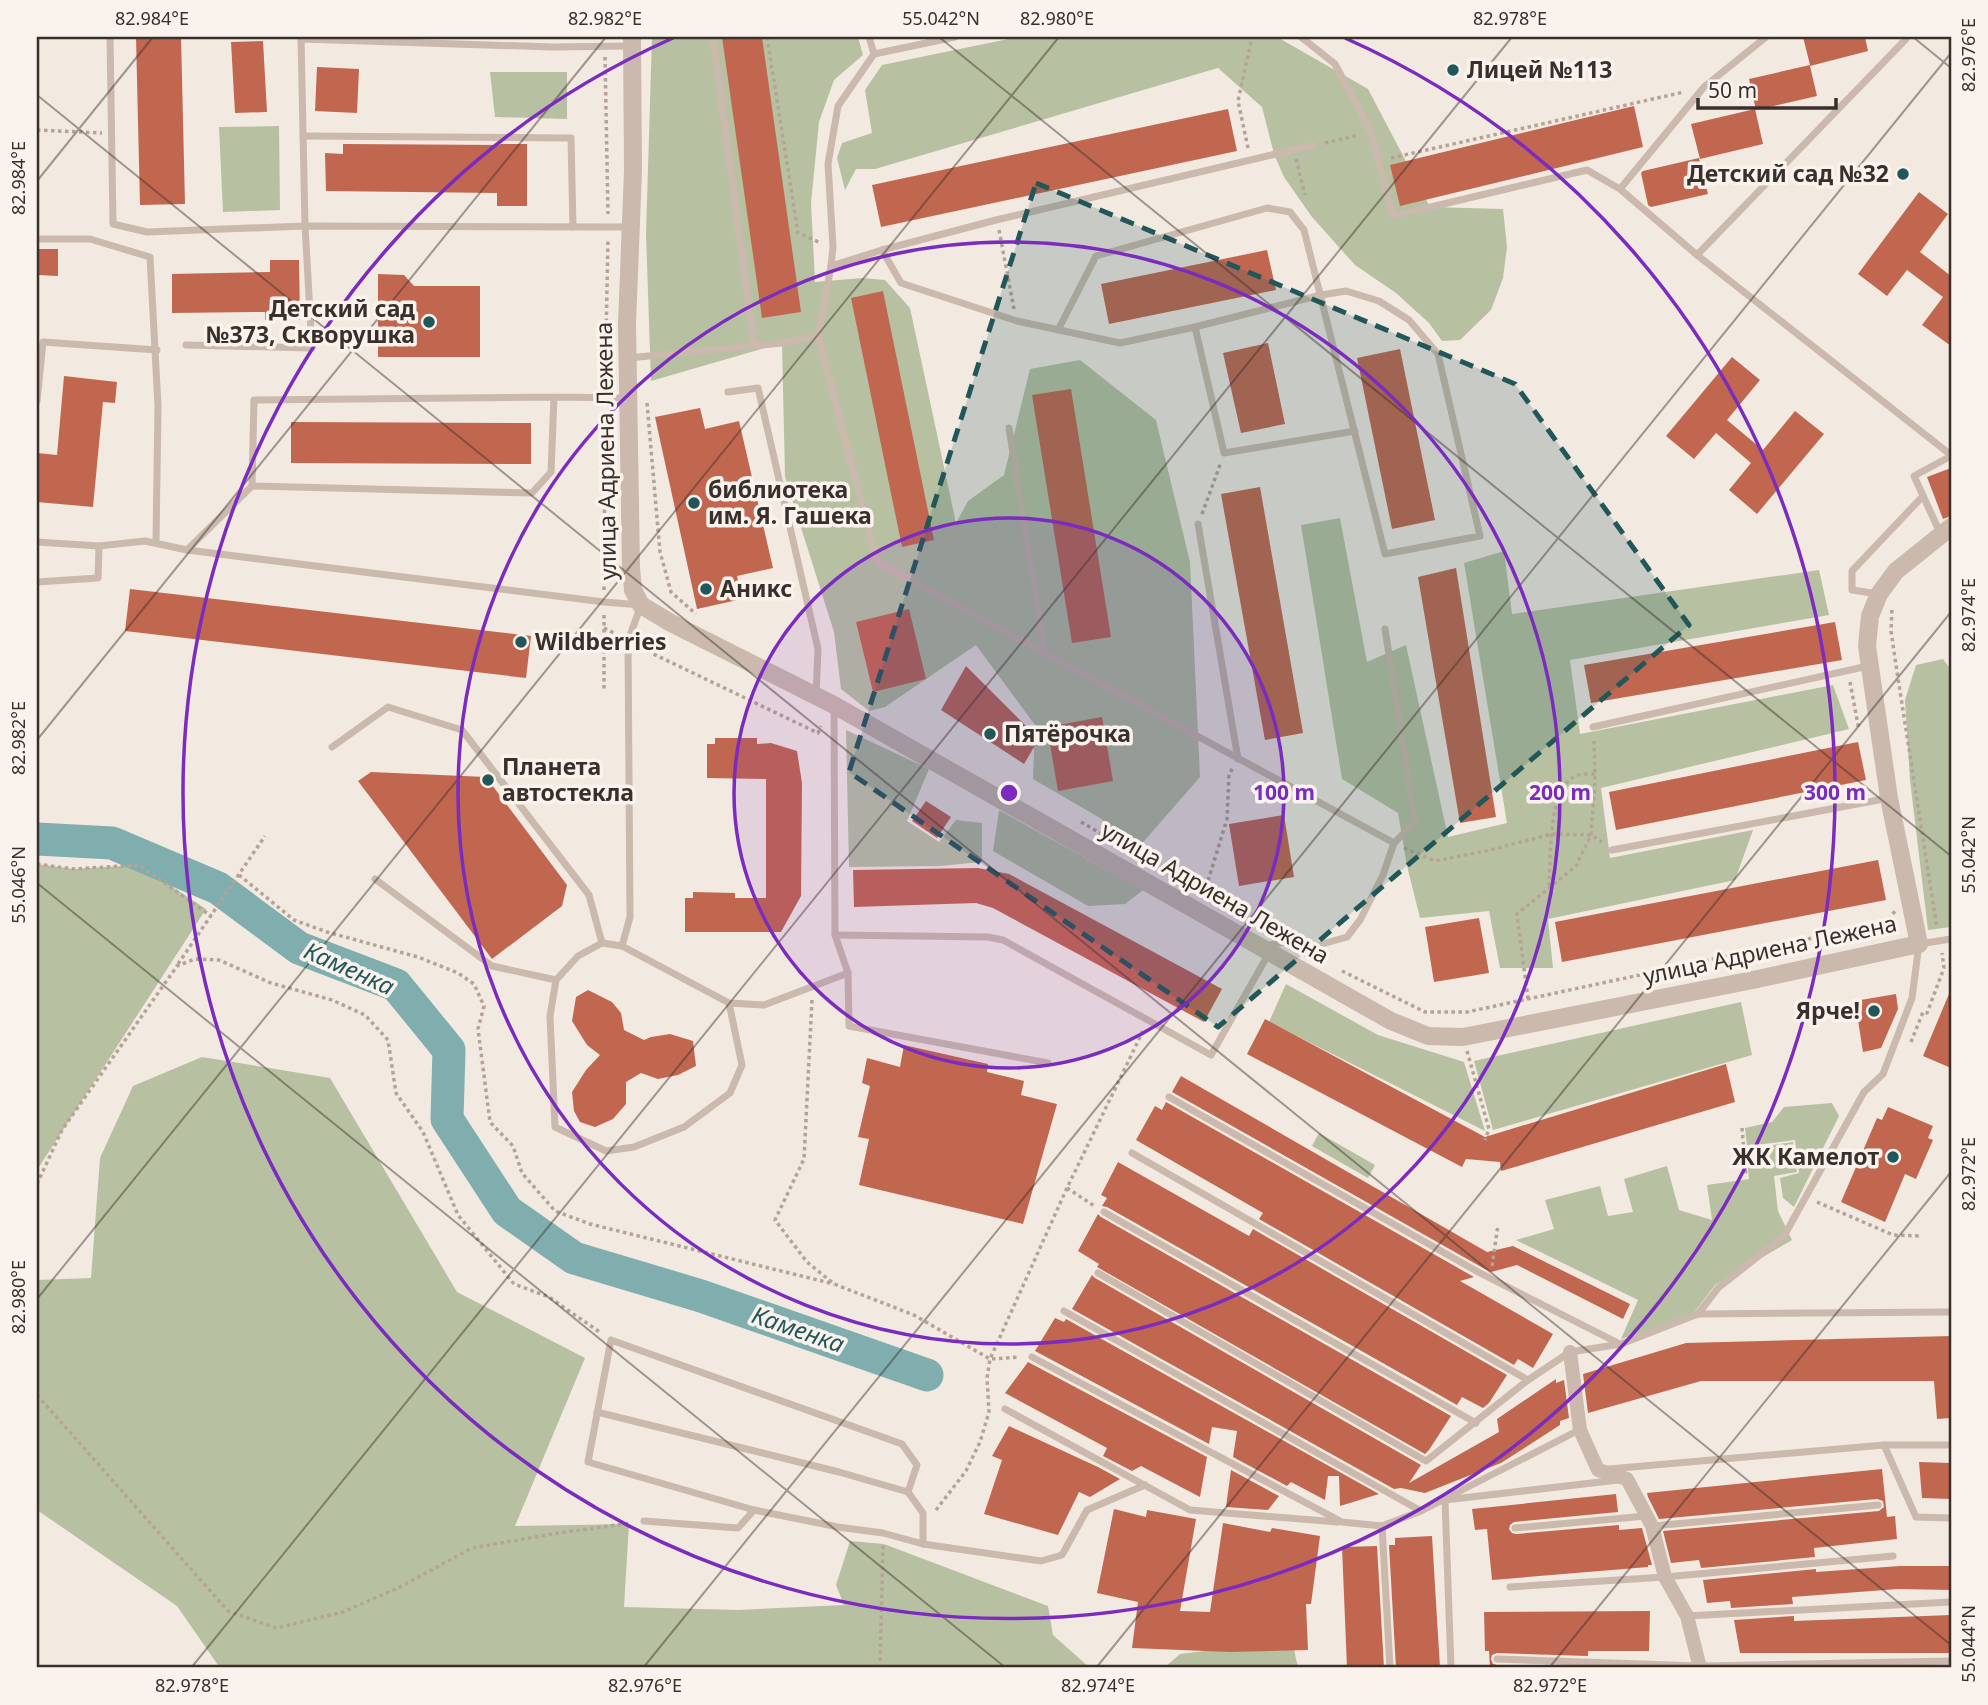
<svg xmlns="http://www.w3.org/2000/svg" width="1988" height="1705" font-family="'Noto Sans',sans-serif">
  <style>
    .green { fill: #b7c1a1 }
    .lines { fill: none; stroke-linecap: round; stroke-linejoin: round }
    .river { stroke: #80aeaf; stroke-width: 33 }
    .building { fill: #c16750 }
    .path { stroke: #b6a397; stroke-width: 3.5; stroke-dasharray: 3.5 3.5; stroke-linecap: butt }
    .service { stroke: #cab9ac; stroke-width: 7 }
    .minor { stroke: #cab9ac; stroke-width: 14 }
    .tertiary { stroke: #cab9ac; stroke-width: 18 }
    .marked { fill: #225759; fill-opacity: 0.2; stroke: #225759; stroke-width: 5; stroke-dasharray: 14 9; stroke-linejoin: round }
    .ticks { fill: none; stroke: #392f2b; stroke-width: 2; stroke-opacity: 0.45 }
    .ring { fill: none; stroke: #7b2cbf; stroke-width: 3.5 }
    .poi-dot { fill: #225759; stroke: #faf3ed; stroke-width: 2.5 }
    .labels { text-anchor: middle; stroke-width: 7; stroke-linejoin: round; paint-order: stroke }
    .poi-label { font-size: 23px; font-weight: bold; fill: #392f2b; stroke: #faf3ed; text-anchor: start }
    .street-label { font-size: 23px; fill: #392f2b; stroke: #faf3ed }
    .water-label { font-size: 24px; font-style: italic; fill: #225759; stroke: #faf3ed }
    .centre { fill: #7b2cbf; stroke: #faf3ed; stroke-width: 3.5 }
    .ring-label { font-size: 21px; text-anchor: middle; font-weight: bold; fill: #7b2cbf; stroke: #faf3ed; stroke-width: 7; stroke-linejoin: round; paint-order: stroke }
    .neatline { fill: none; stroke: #392f2b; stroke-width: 2.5 }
    .ticks-label { font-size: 18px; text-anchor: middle; fill: #392f2b }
  </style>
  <rect width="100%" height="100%" fill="#f2e9e0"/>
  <g class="green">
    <polygon points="652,37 858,37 863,55 834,80 819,122 811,203 815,282 862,278 885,280 910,308 956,523 968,501 1004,475 1030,369 1080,360 1156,420 1190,562 1200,777 1138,848 1100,818 1033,779 1035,725 976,645 885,707 869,711 841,689 834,632 785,477 782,343 651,381 646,234"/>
    <polygon points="1018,37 1277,37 1368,89 1430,207 1503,209 1507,247 1503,278 1491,310 1460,340 1442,341 1429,323 1396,293 1355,265 1312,217 1284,177 1274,154 1262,107 1218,68 875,169 856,169 845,190 837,158 842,143 872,133 865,90 882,65"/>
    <polygon points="490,72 567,72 567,119 495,117"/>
    <polygon points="279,126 280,210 223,212 219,127"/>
    <polygon points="1340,518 1367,662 1406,645 1448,837 1507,823 1464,563 1504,551 1512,614 1819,570 1829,615 1570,660 1580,734 1833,685 1849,729 1601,788 1610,858 1753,830 1735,880 1548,919 1553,968 1500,968 1489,911 1420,918 1407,866 1398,813 1342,779 1301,525"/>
    <polygon points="1943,659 1951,670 1951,927 1928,930 1910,780 1905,700 1916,665"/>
    <polygon points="846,730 929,769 907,821 939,842 956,820 982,823 982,862 940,866 849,867"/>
    <polygon points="999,810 1143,890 1125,904 1088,906 993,851"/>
    <polygon points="37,864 73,869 139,865 206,909 37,1170"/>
    <polygon points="1286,984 1378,1035 1464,1062 1485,1131 1269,1022"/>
    <polygon points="1741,1002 1752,1055 1493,1130 1474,1061"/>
    <polygon points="202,1057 330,1078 457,1292 585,1358 515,1526 629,1524 624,1607 738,1610 844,1605 836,1585 850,1541 884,1544 1048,1606 1053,1635 1090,1668 220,1668 177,1606 37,1510 37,1280 91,1278 100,1158 133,1086"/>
    <polygon points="1832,1103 1839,1116 1794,1207 1783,1198 1780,1178 1799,1173 1795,1140 1747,1146 1745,1128 1772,1122 1784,1107"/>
    <polygon points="1319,1133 1375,1165 1368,1178 1312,1146"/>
    <polygon points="1793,1142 1797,1172 1774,1176 1778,1211 1792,1240 1715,1285 1690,1318 1621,1339 1638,1300 1516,1240 1554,1229 1545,1200 1600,1186 1608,1216 1633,1212 1624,1179 1667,1166 1679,1210 1712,1220 1707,1185 1749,1179 1746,1149"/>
    <polygon points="1292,1640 1298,1668 1164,1668 1180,1654"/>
  </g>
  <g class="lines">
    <polyline class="river" points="37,839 112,843 218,888 299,948 396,985 449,1050 447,1119 507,1211 574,1258 701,1296 927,1375"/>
  </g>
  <g class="building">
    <polygon points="136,37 181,37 185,204 140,205"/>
    <polygon points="722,37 762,37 801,312 762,318"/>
    <polygon points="1803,37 1865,37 1868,51 1810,66 1817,96 1756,110 1749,79 1810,65"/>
    <polygon points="263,41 267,112 235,113 231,42"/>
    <polygon points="317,67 359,69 357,113 315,111"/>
    <polygon points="1634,106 1643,147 1400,206 1390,165"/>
    <polygon points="1228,109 1237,151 881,227 872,185"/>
    <polygon points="1755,109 1763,144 1700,159 1691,124"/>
    <polygon points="343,144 500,145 500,144 527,144 527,206 497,206 497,193 326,191 325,153 343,154"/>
    <polygon points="1699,158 1708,194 1651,207 1648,205 1641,173 1643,171"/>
    <polygon points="1919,192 1948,214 1920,252 1951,276 1951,346 1922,325 1943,297 1907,270 1887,296 1858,274"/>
    <polygon points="37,249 58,249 58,276 37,275"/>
    <polygon points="1267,250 1276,290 1109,324 1101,284"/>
    <polygon points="270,260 299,260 300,320 265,320 265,312 172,313 172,274 270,272"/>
    <polygon points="378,274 404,275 414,286 480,286 480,357 378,357"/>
    <polygon points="883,291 934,540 902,547 851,298"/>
    <polygon points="1268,343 1285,424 1241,433 1223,353"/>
    <polygon points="1400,349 1435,520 1392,529 1357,358"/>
    <polygon points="1732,357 1760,380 1727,420 1763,450 1795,411 1824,434 1757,514 1729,490 1751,463 1716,433 1694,459 1666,436"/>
    <polygon points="64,376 117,382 115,403 103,402 93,507 37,502 37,453 57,455"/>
    <polygon points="1071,389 1111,637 1072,643 1032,395"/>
    <polygon points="700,408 705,429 739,421 773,568 737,576 742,599 697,609 655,417"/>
    <polygon points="291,422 531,423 531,464 291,463"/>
    <polygon points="1951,468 1951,516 1943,519 1927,477"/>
    <polygon points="1260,487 1303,733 1265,740 1221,494"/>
    <polygon points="1456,568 1496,817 1460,823 1418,577"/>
    <polygon points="130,589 531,636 526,678 125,631"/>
    <polygon points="909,609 926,679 873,692 856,622"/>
    <polygon points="1835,622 1842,660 1591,703 1584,665"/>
    <polygon points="966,666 1030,730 1046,727 1024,764 941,710"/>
    <polygon points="1102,717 1113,781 1058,791 1047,727"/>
    <polygon points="715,738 757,738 757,744 771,743 797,751 802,783 801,896 781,932 685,932 685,898 693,898 693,892 735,893 735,898 766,898 766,779 707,778 707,744 715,744"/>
    <polygon points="1858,742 1866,780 1616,830 1609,792"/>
    <polygon points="371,772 486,777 567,885 562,906 492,959 358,781"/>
    <polygon points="926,801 951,817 937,838 912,821"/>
    <polygon points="1284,815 1294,877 1239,886 1229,824"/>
    <polygon points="1878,860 1886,900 1562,962 1555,922"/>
    <polygon points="978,868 1009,874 1222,989 1204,1022 993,908 976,903 854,907 853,870"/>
    <polygon points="1479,918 1489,973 1434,982 1425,927"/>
    <polygon points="1951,989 1951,1068 1923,1056"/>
    <polygon points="588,990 612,1002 621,1013 624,1030 644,1040 651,1037 670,1034 693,1041 696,1066 678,1075 658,1079 641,1073 626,1082 626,1104 613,1119 595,1127 580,1122 574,1111 572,1092 586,1070 600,1055 587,1045 572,1021 576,997"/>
    <polygon points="1896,994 1898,1009 1881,1048 1863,1052 1855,1001"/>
    <polygon points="1265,1019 1485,1137 1726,1064 1735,1102 1501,1171 1500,1162 1466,1159 1462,1167 1247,1054"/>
    <polygon points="904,1045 988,1064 987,1072 1024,1081 1021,1095 1057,1104 1023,1224 859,1185 869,1139 858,1137 870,1086 862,1083 867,1058 900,1067"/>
    <polygon points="1181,1076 1487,1252 1513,1246 1630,1304 1623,1319 1517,1265 1491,1272 1483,1268 1172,1092"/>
    <polygon points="1166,1102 1474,1277 1460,1281 1553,1334 1533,1368 1518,1359 1514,1365 1259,1219 1263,1213 1136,1140 1155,1106 1162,1110"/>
    <polygon points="1888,1107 1933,1126 1928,1138 1933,1140 1916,1179 1905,1174 1885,1222 1841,1202 1877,1118 1882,1120"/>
    <polygon points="1118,1162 1249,1236 1253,1229 1507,1375 1489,1403 1483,1408 1462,1397 1457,1405 1107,1207 1102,1206 1107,1198 1101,1195"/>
    <polygon points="1098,1214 1101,1217 1451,1416 1429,1450 1425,1454 1097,1267 1099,1264 1078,1251"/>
    <polygon points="1092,1275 1095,1278 1421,1465 1409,1483 1499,1432 1497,1419 1556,1379 1556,1383 1564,1380 1569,1418 1560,1421 1560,1425 1501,1463 1425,1493 1401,1488 1394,1489 1072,1309"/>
    <polygon points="1055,1318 1064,1322 1066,1319 1379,1494 1340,1506 1339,1476 1328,1476 1325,1500 1291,1482 1287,1486 1233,1457 1237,1431 1212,1427 1209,1444 1035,1351"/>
    <polygon points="1951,1336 1951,1418 1937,1419 1934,1381 1701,1381 1588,1413 1583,1374 1686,1343"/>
    <polygon points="1028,1362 1207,1457 1200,1497 1141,1466 1132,1471 1103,1456 1107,1448 1005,1393"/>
    <polygon points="1009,1426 1098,1467 1120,1479 1090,1497 1079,1492 1058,1535 984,1514 1002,1460 992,1456"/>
    <polygon points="1919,1462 1951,1463 1951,1499 1922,1498"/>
    <polygon points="1882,1469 1887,1517 1895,1516 1897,1539 1814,1548 1815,1557 1701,1568 1699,1560 1671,1563 1663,1531 1879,1511 1884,1507 1883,1501 1877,1499 1659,1519 1648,1497 1647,1493"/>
    <polygon points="1231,1470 1279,1496 1268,1510 1226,1507"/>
    <polygon points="1616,1494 1618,1512 1514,1522 1510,1525 1509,1529 1512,1533 1516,1534 1619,1525 1619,1530 1642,1528 1652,1565 1648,1565 1648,1567 1492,1580 1487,1529 1475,1530 1472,1509"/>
    <polygon points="1114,1509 1146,1517 1147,1510 1196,1519 1180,1611 1210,1612 1223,1523 1270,1532 1272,1528 1320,1536 1311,1604 1306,1604 1308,1650 1230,1652 1132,1648 1138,1602 1097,1593"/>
    <polygon points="1432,1536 1440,1668 1396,1668 1389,1545 1395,1545 1395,1538"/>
    <polygon points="1377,1546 1384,1668 1347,1668 1342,1547"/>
    <polygon points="1900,1566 1951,1566 1951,1590 1898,1589 1792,1597 1793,1604 1731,1608 1730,1601 1707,1603 1703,1580 1816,1569 1816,1572"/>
    <polygon points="1650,1611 1649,1651 1588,1651 1588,1656 1497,1653 1492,1655 1491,1659 1493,1664 1497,1665 1587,1668 1490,1668 1489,1651 1485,1651 1484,1612"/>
    <polygon points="1951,1615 1951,1653 1740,1653 1734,1620 1794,1616 1794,1621"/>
  </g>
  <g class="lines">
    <g class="path">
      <polyline points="767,37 798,233 821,243"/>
      <polyline points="605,57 608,214"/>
      <polyline points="37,130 102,133"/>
      <polyline points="1325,143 1359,135"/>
      <polyline points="1248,148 1238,101 1252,37"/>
      <polyline points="1391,158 1684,92"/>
      <polyline points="1296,159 1305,195"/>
      <polyline points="999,230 1014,309"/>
      <polyline points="605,385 608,239"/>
      <polyline points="647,403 660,552 671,592 696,614"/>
      <polyline points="1202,514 1221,462"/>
      <polyline points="604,590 605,411"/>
      <polyline points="1892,610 1891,631 1897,672 1937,928"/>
      <polyline points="604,615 604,692"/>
      <polyline points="604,628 616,634"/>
      <polyline points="641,648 818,733 821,726"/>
      <polyline points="1850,682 1859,730"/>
      <polyline points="1081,822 1184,881"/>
      <polyline points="1404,848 1435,861 1490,850 1552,834 1591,835 1602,842"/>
      <polyline points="37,864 73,869 139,865 211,916"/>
      <polyline points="239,875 294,920 327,932 418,957 458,973 474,984 484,1006 478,1029 490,1122 513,1146 522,1173 555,1211 590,1224 834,1284"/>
      <path d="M1549,886C1551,859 1547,785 1578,775C1583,774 1590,774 1595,774"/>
      <polyline points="1204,894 1227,819 1229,775 1233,767"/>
      <polyline points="178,964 265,836"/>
      <polyline points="1342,971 1425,1012 1467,1012 1887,922 1895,911"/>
      <polyline points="1528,999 1517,914 1576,866 1591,835 1595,780 1594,740"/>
      <polyline points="812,1000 804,1159 775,1220 807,1262 834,1284 914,1315 990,1359 1020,1357"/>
      <polyline points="1911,1042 1923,1012 1927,1013 1944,968 1942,953"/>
      <polyline points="1467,1051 1489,1129 1485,1140"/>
      <polyline points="1742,1128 1746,1177"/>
      <polyline points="37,1184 62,1130 177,966 195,959 219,960 271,983 332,1000 365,1015 388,1040 396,1093 423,1132 458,1215 514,1284 549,1297 601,1333"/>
      <polyline points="1067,1188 1096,1207"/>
      <polyline points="1817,1202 1893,1235 1919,1236"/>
      <polyline points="1492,1266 1498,1225"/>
      <polyline points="37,1395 228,1611 276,1628 343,1612 398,1588 472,1548 552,1534 631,1523"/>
      <polyline points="936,1510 966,1471 980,1442 989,1412 987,1378 990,1359 1067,1188 1143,1031"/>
      <polyline points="880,1668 883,1546"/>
    </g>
    <g class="service">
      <polyline points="110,37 113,224 147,232 305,226 629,227"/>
      <polyline points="713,37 754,346"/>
      <polyline points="869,37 874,54"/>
      <polyline points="1301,37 1335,64 1371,132 1393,216 1587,170 1620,189 1697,255 1951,455"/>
      <polyline points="301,39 552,47 631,46"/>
      <polyline points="303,136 571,138 573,227"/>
      <polyline points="1620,189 1704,87 1766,37"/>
      <polyline points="37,239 90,239 150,257 158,406 156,543"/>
      <polyline points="882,250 901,283 1017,321 1120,343 1195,327 1321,295 1346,291 1379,301 1409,320 1438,354 1480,536 1385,554 1304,230 1290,212 1267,208 1096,256 1058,330"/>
      <polyline points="1697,255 1906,39 1906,37"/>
      <polyline points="831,266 833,247 828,164 838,106 874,54 955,37"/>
      <polyline points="1195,327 1224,453 1355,431"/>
      <polyline points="186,345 312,348 305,226 301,37"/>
      <polyline points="628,358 782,343 818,336"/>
      <polyline points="728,392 758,388 818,649 816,696"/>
      <polyline points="554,397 551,472 532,493 252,486 254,400 554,397 628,398"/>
      <polyline points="37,401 43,342 157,350"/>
      <polyline points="1009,428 1045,654"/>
      <polyline points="1198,524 1238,759"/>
      <polyline points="1941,535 1914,476 1951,456"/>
      <polyline points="37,542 99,546 145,541 187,550 604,602 641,605 628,641 630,917 622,946"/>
      <polyline points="187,550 252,486"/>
      <polyline points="37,582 98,578 99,546"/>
      <polyline points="1878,594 1852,590 1852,571 1923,496"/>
      <polyline points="1385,629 1415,822 1394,843"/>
      <polyline points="834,706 835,935 848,973 849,1026 1048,1063"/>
      <polyline points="1593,727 1868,666"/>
      <polyline points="332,747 388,707 462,730 589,895 602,943"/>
      <polyline points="1612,850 1889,798"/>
      <polyline points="375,879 492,966 556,980"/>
      <polyline points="835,935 988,937 1003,940 1211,1055 1269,953"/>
      <polyline points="1266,946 1284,942 1315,946 1347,937 1360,920 1383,875 1394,843 877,562 818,336 831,266 882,250 996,220 1314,145"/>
      <polyline points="729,1003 742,1065 730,1093 684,1127 634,1147 606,1151 555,1127 550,1016 556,980 578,956 602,943 622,946 729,1003 764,1005 848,973"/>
      <polyline points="1169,1097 1480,1273 1620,1344"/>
      <polyline points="1132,1153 1528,1380"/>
      <polyline points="1104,1212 1476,1423"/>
      <polyline points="1098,1273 1426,1461 1528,1380 1570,1352 1621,1344 1698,1314 1718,1288 1784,1236 1864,1092 1883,1074 1912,998 1919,944 1951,939"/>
      <polyline points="1064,1311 1421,1511 1579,1430"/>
      <polyline points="1698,1314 1951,1312"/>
      <polyline points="1032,1357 1342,1522 1382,1526 1421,1511"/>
      <polyline points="1005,1409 1190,1510 1338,1522"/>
      <polyline points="597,1412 839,1472 908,1492 923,1513 923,1544"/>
      <polyline points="1884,1445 1951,1445"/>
      <polyline points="1609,1469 1884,1445 1916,1517 1951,1518"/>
      <polyline points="754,1510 588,1462 611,1340 902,1444 917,1465 908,1492"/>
      <polyline points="644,1521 738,1528 754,1510 838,1527 883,1533 923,1544 1041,1561 1062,1555 1087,1510 1145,1485"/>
      <polyline points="1382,1526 1390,1668"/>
      <polyline points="1653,1526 1878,1505"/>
      <polyline points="1515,1528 1646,1516"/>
      <polyline points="1510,1587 1665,1577 1893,1556"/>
      <polyline points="1687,1616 1951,1602"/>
      <polyline points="1497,1659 1700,1666 1951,1661"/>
      <polyline points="1451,1668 1445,1500 1618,1480"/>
    </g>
    <polyline class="minor" points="1570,1352 1580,1430 1598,1470 1627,1479 1652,1526 1665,1577 1687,1616 1700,1668"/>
    <polyline class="tertiary" points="632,37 633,171 627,324 631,568 633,590 641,605 671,623 834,705 1391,1021 1428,1036 1463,1037 1753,980 1919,944 1889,798 1867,646 1870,616 1879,594 1896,571 1951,527"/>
  </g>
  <path class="marked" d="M1036,183L1515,384L1689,625L1218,1027L849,772Z"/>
  <path class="ticks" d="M939,37L1951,856M1913,37L1951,68M37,95L1951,1645M37,181L153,37M37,740L606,37M37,883L1006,1668M37,1299L1059,37M191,1668L1512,37M643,1668L1951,53M1096,1668L1951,612M1549,1668L1951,1172"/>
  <circle cx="1009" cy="793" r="275" fill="#7b2cbf" fill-opacity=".12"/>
  <g class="ring">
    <circle cx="1009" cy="793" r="275"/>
    <circle cx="1009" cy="793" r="551"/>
    <path d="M1345 38A826 826 0 1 1 673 38"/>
  </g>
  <g class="poi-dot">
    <circle cx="1453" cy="70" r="7"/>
    <circle cx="1903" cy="174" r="7"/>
    <circle cx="429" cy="322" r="7"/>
    <circle cx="694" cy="503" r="7"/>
    <circle cx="706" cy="589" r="7"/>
    <circle cx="521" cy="642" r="7"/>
    <circle cx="990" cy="734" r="7"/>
    <circle cx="488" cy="780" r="7"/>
    <circle cx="1874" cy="1011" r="7"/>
    <circle cx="1893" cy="1157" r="7"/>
  </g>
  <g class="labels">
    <g class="poi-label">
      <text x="1467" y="78">Лицей №113</text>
      <text x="1889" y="182" text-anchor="end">Детский сад №32</text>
      <text x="415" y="317" text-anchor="end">Детский сад<tspan x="415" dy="26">№373, Скворушка</tspan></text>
      <text x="708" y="498">библиотека<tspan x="708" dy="26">им. Я. Гашека</tspan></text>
      <text x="720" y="597">Аникс</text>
      <text x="535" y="650">Wildberries</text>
      <text x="1004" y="742">Пятёрочка</text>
      <text x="502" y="775">Планета<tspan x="502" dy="26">автостекла</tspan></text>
      <text x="1860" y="1019" text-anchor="end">Ярче!</text>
      <text x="1879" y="1165" text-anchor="end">ЖК Камелот</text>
    </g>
    <g class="street-label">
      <text transform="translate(606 451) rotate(-91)" y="8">улица Адриена Лежена</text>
      <text transform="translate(1215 893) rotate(30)" y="8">улица Адриена Лежена</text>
      <text transform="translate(1770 950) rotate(-12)" y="8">улица Адриена Лежена</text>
    </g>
    <g class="water-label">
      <text transform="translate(349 969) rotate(24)" y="8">Каменка</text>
      <text transform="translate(798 1330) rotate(19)" y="8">Каменка</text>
    </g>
  </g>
  <circle cx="1009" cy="793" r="10" class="centre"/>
  <g class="ring-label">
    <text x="1284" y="800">100 m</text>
    <text x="1560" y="800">200 m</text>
    <text x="1835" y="800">300 m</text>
  </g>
  <rect width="1988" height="1705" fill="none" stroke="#faf3ed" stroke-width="77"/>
  <path d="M1698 98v10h138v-10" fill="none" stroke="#392f2b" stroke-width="3.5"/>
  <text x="1708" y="98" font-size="21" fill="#392f2b" stroke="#faf3ed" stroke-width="5" paint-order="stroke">50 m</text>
  <rect x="38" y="38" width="1912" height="1628" class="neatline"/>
  <g class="ticks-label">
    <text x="152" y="25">82.984°E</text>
    <text x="605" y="25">82.982°E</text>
    <text x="941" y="25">55.042°N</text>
    <text x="1057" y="25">82.980°E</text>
    <text x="1510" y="25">82.978°E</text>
    <text transform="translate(1969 55) rotate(-90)" y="6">82.976°E</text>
    <text transform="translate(19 178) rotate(-90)" y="6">82.984°E</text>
    <text transform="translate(1969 615) rotate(-90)" y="6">82.974°E</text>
    <text transform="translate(19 738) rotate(-90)" y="6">82.982°E</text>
    <text transform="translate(1969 855) rotate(-90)" y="6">55.042°N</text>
    <text transform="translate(19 885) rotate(-90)" y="6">55.046°N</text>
    <text transform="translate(1969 1174) rotate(-90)" y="6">82.972°E</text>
    <text transform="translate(19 1297) rotate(-90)" y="6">82.980°E</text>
    <text transform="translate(1969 1644) rotate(-90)" y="6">55.044°N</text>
    <text x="192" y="1692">82.978°E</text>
    <text x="645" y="1692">82.976°E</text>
    <text x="1098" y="1692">82.974°E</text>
    <text x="1550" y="1692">82.972°E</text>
  </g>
</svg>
